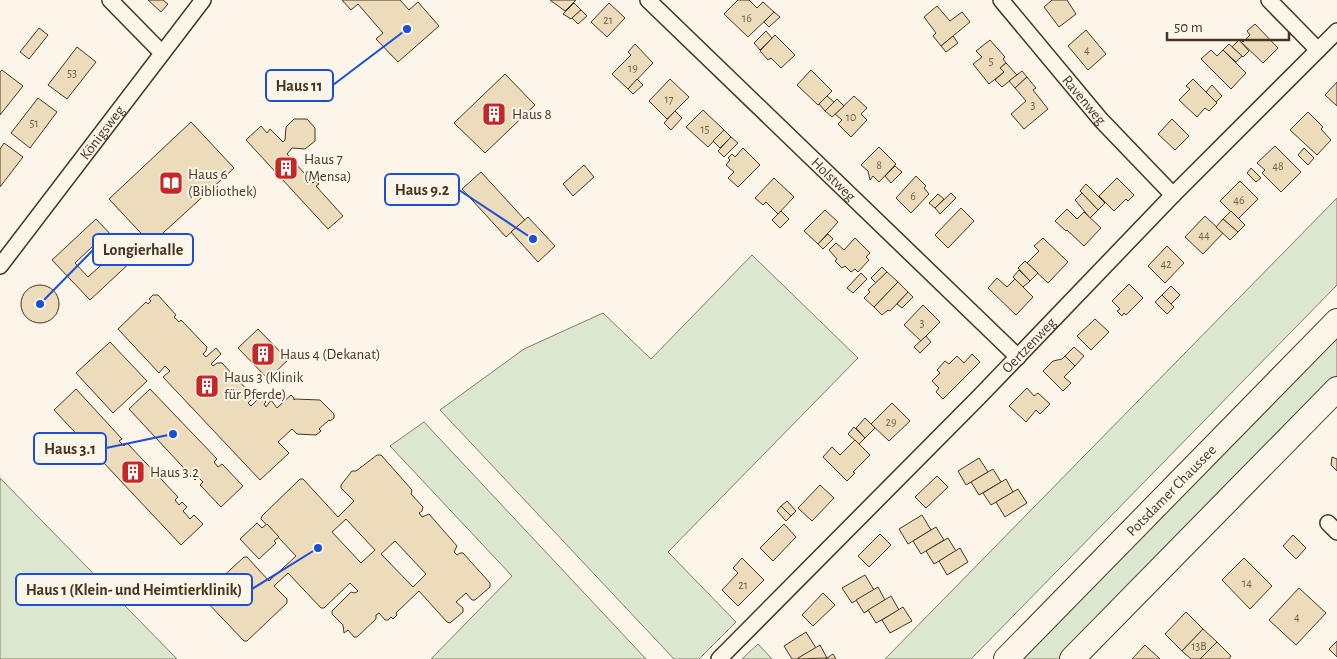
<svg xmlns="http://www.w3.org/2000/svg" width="1337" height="659" font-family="'Alegreya Sans',sans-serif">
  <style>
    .green { fill: #dce7d0; stroke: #887966 }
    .building { fill: #ecdcbc; stroke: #4a3520; fill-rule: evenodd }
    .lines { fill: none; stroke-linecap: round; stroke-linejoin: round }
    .street-casing { stroke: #4a3520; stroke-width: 18 }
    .primary-casing { stroke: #4a3520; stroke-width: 26 }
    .street { stroke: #fbf6e9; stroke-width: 15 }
    .primary { stroke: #fbf6e9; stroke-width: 24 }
    .labels { text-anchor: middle; stroke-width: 4; stroke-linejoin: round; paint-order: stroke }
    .number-label { font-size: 12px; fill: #725f47 }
    .street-label { font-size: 15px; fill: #4a3520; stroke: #fbf6e9 }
    .poi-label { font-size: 15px; fill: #4a3520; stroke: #fbf6e9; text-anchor: start }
    .leader { fill: none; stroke: #1d4ed8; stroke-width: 2 }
    .callout-dot { fill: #1d4ed8; stroke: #fbf6e9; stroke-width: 2 }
    .callout { fill: #fbf6e9; stroke: #1d4ed8; stroke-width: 2 }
    .callout-label { font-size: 16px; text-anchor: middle; font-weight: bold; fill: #4a3520 }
  </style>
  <rect width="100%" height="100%" fill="#fbf6e9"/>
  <g class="green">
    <polygon points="1337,198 1337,285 971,659 885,659"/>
    <polygon points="752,255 858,358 668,552 736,622 699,659 674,659 440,410 524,349 603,313 651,359"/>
    <polygon points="1337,333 1337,376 1060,659 1018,659"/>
    <polygon points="424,422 646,659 431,659 512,576 390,446"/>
    <polygon points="0,478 177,659 0,659"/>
    <polygon points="758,644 772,659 742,659"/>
  </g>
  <g class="building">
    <polygon points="148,0 163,0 168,4 161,12"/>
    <polygon points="342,0 400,0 409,10 418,2 439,26 398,62 376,39 383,33 358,4 351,10"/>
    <polygon points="550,0 576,0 565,11"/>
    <polygon points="738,0 749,0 757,8 763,2 774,12 748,37 724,14"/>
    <polygon points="1052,0 1067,0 1076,14 1059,27 1044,7"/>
    <polygon points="574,3 581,10 571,19 563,14"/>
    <polygon points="609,3 625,18 607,37 591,22"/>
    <polygon points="937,6 950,21 962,12 970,22 941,46 933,36 936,33 924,17"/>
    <polygon points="581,10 587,16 578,24 572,18"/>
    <polygon points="774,12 780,17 769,27 764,22"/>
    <polygon points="1255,24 1278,48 1263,63 1239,40 1240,39 1243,42 1250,35 1247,31"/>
    <polygon points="39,28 48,35 29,59 20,52"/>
    <polygon points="1086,30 1106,54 1088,70 1068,46"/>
    <polygon points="766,31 772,38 760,50 754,43"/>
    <polygon points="775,35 795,55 781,68 771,58 768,60 760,51"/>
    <polygon points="953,36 958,43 946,52 941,46"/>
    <polygon points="990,40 1005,57 1003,59 1006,63 1000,68 1004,72 989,84 973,64 982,57 976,51"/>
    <polygon points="1239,40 1249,51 1243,57 1232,47"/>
    <polygon points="635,44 653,63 628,89 612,74 631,55 628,52"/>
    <polygon points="1229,44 1242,56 1236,62 1223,50"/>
    <polygon points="77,47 96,62 67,99 48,85"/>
    <polygon points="1211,50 1217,56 1223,50 1246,73 1231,89 1201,59"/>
    <polygon points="1006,63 1017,75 1002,87 995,80 1004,72 1000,68"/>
    <polygon points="2,70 23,86 0,115 0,72"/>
    <polygon points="811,70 832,91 818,105 797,85"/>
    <polygon points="1022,71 1027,77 1015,88 1009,81"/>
    <polygon points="505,74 535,105 485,153 454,123"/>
    <polygon points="1027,77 1036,88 1033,90 1048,109 1024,129 1011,114 1026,101 1015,88"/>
    <polygon points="637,79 643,85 633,94 628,89"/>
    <polygon points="670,79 689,97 667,119 649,101"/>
    <polygon points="1193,79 1217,103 1209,111 1205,108 1197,117 1179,100 1190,89 1186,86"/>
    <polygon points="1337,82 1337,106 1325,95"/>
    <polygon points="1212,85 1222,96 1216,102 1206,92"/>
    <polygon points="827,96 834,102 825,111 819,104"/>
    <polygon points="854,96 867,108 861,114 867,120 851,137 838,124 842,120 835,114"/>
    <polygon points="38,98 57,112 30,148 11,133"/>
    <polygon points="837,99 844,106 832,117 825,111"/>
    <polygon points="703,110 724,130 708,147 686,127"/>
    <polygon points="675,111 682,118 671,130 664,123"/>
    <polygon points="1308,112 1323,127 1321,129 1331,140 1317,155 1290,130"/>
    <polygon points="294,119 307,119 315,128 315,141 305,149 292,148 287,154 313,183 315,181 319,184 316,186 343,216 328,229 246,140 261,126 267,133 270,129 283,142 285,140 286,127"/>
    <polygon points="1172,119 1189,136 1175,150 1158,134"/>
    <polygon points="191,122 234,168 151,244 109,199"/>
    <polygon points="724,130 731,137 720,148 713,141"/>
    <polygon points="731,137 738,143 724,157 718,151"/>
    <polygon points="4,143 23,157 0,187 0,149"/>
    <polygon points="1275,146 1301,172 1281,192 1262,173 1265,170 1257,163"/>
    <polygon points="879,147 896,164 879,182 873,176 870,180 868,171 861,165"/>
    <polygon points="743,148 760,165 738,187 728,178 734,172 726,165 730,160 728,158 732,154 735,157"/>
    <polygon points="1304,148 1314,158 1308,165 1298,155"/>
    <polygon points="584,165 594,177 573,196 563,184"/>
    <polygon points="895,166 902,172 891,183 885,176"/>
    <polygon points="1251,168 1261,178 1256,182 1247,173"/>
    <polygon points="481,172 525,220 506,237 462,189"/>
    <polygon points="916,176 926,186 924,188 929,194 911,213 896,198"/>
    <polygon points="774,178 794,197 778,214 766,202 763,205 755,198"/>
    <polygon points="1117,178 1134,195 1128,201 1126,199 1114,211 1099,196"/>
    <polygon points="1240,181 1258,199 1238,219 1220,201"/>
    <polygon points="1086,184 1105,203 1098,210 1080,191"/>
    <polygon points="951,193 956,198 940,214 935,208"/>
    <polygon points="1082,193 1098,210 1090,218 1075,200"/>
    <polygon points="938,194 944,199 935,208 929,203"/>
    <polygon points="961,208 974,221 948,248 935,235"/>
    <polygon points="1067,209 1077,219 1084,212 1101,228 1084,246 1067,230 1066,231 1055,221"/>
    <polygon points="825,210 838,222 818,244 804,231"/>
    <polygon points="781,211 789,219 780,228 772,220"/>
    <polygon points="1231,211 1245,225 1238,232 1223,219"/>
    <polygon points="1205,216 1223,233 1203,254 1185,237"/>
    <polygon points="528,217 555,246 538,262 511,232"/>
    <path d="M96,219L134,259L90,300L52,260ZM95,244L101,250L99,251L101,254L103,252L109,258L88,277L75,263Z"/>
    <polygon points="1223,219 1238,232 1230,240 1216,227"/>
    <polygon points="828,234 833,239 823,249 818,244"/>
    <polygon points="855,238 870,253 866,257 869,260 858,272 855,269 851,272 845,266 842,268 835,261 837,259 829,250 836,243 844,250"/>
    <polygon points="1043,238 1068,262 1048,283 1027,263 1039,251 1034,246"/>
    <polygon points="1167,246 1184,263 1165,283 1148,266"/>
    <polygon points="1025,261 1038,273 1030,281 1018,268"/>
    <polygon points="882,267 887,272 876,283 871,278"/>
    <polygon points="1019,270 1030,281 1023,287 1013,277"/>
    <polygon points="887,272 898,282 874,307 864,298 870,292 868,290"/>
    <polygon points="861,273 867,279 853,293 847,288"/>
    <polygon points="997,278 1007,287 1015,279 1033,297 1016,315 988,288"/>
    <polygon points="898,282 908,292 890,311 888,310 882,315 874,307"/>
    <polygon points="1129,284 1143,298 1126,315 1124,313 1122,316 1117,311 1120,309 1112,301"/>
    <circle cx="40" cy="304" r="19"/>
    <polygon points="1171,286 1180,295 1171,304 1162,295"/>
    <polygon points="908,292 913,297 902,308 897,304"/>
    <polygon points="153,295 158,295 176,315 174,317 179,322 181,320 207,347 206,351 203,354 206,357 216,348 221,354 211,364 213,366 217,363 222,363 252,395 252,399 248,403 251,406 261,396 266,402 264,404 266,407 271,400 277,408 291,395 294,398 294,400 295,399 320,400 334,414 334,418 330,421 329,420 319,429 321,431 316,435 297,434 292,429 278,442 289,453 260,480 163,377 170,371 165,366 159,373 118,329 146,302 148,304 151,301 149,299"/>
    <polygon points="1162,295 1174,307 1167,314 1155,302"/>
    <polygon points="923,305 940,322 921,341 904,325"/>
    <polygon points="1095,319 1109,332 1091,350 1077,336"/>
    <polygon points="258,329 288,360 268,379 238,348"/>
    <polygon points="926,336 931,342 920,353 914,347"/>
    <polygon points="110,342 147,381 113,413 76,373"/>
    <polygon points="1074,347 1084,356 1075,366 1065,356"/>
    <polygon points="972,354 980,362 943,399 936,392 939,388 932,381 940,373 937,370 945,361 949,364 957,356 964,363"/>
    <polygon points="1065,356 1075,366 1064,377 1071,383 1063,391 1043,371 1053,361 1062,359"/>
    <polygon points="1027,388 1034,396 1038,393 1050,404 1040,414 1036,410 1026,422 1009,406"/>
    <polygon points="76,389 122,439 119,441 124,446 127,443 178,497 175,500 179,505 182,502 187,507 183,511 190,519 194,515 203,524 181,545 54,410"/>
    <polygon points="150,389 217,459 214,462 218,467 222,464 243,486 221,507 200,485 203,482 198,477 195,480 129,409"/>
    <polygon points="892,403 910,421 889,441 871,424"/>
    <polygon points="865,418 875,428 865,438 856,428"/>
    <polygon points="854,427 865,438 859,444 848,434"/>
    <polygon points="855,440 870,455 853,472 855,473 847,481 823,457 832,447 840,455"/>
    <path d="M377,455H381L412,490L411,494L423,507L422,511L419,513L422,517L429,514L457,546L454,552L457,555L460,553H463L490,583V587L475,600H472L466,593L456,602L463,608V612L450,623L447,622L419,591L396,613L397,615L393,619L391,617L388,620H385L379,613L376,615V619L357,637H354L348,630L344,633L343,625L332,614V611L351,592L355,593L358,591L350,583L324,608H321L288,573L274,586L287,599V603L247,641H244L203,598V595L244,557H247L269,581L296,556L261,519L262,516L300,479H303L338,517L354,501L341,488V485L352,471H356ZM346,519L375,550L361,563L332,532ZM395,541L426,574L413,587L381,554ZM241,582L247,589L236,600L229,593Z"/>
    <polygon points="1332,457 1337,459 1337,471 1331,465"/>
    <polygon points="979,458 988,472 966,485 958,471"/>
    <polygon points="993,469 1001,482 979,495 971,482"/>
    <polygon points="937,476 948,487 926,508 915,497"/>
    <polygon points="1006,479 1013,492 991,505 983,493"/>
    <polygon points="820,485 834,498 812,521 798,508"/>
    <polygon points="1018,489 1027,503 1005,517 996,502"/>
    <polygon points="787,501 796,511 791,516 781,506"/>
    <polygon points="781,506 791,516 786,521 777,511"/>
    <polygon points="922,515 931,530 908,544 899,529"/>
    <polygon points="257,523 262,528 267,524 279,537 274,541 276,543 259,559 240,539"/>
    <polygon points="784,524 796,537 773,561 760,548"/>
    <polygon points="936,527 944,540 921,554 913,541"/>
    <polygon points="880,534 891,545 869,567 858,556"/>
    <polygon points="1293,535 1306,548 1296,559 1283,546"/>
    <polygon points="948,538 956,551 934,564 926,551"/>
    <polygon points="960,548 968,562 947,575 939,561"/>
    <polygon points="742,558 764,580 738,606 722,590 738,573 733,568"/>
    <polygon points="1244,558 1272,586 1250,609 1222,580"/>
    <polygon points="865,575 874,590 852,603 842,588"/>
    <polygon points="878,587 885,600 864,613 856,600"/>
    <polygon points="1299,588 1326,613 1296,645 1269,620"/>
    <polygon points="823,593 835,605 813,626 802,615"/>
    <polygon points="891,596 899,610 876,623 868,610"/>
    <polygon points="903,607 912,621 890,633 882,620"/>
    <polygon points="1186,612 1203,629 1182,651 1165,634"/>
    <polygon points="1203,629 1217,642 1200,659 1191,659 1182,651"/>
    <polygon points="806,632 816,648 797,659 792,659 784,646"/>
    <polygon points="1337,641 1337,657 1329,649"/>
    <polygon points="1217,642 1231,656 1229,659 1200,659"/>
    <polygon points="820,645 827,658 798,659 798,658"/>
    <polygon points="1145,645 1160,659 1132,659"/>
    <polygon points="833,654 836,659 825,659 827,658"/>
  </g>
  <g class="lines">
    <g class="street-casing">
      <g id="street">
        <polyline points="110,0 162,53"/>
        <path id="s1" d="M648,0L1018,357"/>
        <path id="s2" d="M1001,0L1101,120L1173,195"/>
        <polyline points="1269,0 1318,50"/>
        <path id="s3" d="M0,266L203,0"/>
        <polyline points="1328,523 1337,532"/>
        <path id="s4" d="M719,659L979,397L1173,195L1337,31"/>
      </g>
    </g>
    <g class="primary-casing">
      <g id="primary">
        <path id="s5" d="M1006,659L1337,321"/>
        <polyline points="1072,659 1337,389"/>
      </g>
    </g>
    <use href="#street" class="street"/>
    <use href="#primary" class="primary"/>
  </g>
  <defs>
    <g id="building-square" transform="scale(1.25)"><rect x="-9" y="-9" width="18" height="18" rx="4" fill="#c62828" stroke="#fbf6e9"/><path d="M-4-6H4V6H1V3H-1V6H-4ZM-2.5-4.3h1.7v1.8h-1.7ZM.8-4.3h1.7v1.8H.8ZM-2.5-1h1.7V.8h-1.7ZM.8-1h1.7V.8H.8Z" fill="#fff"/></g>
    <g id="library-square" transform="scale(1.25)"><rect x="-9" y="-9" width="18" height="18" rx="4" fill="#c62828" stroke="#fbf6e9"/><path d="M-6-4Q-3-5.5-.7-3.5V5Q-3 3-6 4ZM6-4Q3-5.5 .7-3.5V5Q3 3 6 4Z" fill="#fff"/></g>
  </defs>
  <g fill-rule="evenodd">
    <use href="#building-square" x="494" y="114"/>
    <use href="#building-square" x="286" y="168"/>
    <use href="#library-square" x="171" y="183"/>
    <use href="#building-square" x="263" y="354"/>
    <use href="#building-square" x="207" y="386"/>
    <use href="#building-square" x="133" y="472"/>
  </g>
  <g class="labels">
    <g class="number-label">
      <text x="747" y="22">16</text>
      <text x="608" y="24">21</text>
      <text x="1087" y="54">4</text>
      <text x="991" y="65">5</text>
      <text x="633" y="72">19</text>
      <text x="72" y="77">53</text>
      <text x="669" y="103">17</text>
      <text x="1033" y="109">3</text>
      <text x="851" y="121">10</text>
      <text x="34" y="127">51</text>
      <text x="705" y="133">15</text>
      <text x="879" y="169">8</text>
      <text x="1278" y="170">48</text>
      <text x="913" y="200">6</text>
      <text x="1239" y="204">46</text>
      <text x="1204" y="239">44</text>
      <text x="1166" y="268">42</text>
      <text x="922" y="327">3</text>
      <text x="891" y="426">29</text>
      <text x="1247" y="587">14</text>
      <text x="743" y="589">21</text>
      <text x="1297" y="621">4</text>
      <text x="1199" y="650">13B</text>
    </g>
    <g class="street-label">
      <text dy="5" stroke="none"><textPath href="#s2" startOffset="130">Ravenweg</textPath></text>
      <text dy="5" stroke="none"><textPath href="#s3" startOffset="168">Königsweg</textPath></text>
      <text dy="5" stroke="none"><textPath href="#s1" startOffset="258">Holstweg</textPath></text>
      <text dy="5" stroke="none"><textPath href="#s4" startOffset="441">Oertzenweg</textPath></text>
      <text dy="5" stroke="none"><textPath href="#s5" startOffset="236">Potsdamer Chaussee</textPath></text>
    </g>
    <g class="poi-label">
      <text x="512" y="119">Haus 8</text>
      <text x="304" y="164">Haus 7<tspan x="304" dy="17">(Mensa)</tspan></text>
      <text x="188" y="179">Haus 6<tspan x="188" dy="17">(Bibliothek)</tspan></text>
      <text x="280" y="359">Haus 4 (Dekanat)</text>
      <text x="224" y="382">Haus 3 (Klinik<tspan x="224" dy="17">für Pferde)</tspan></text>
      <text x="150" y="477">Haus 3.2</text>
    </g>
  </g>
  <path class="leader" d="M407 29L333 85M533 239L459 190M40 304L93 250M173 434L106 448M318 548L252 589"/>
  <g class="callout-dot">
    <circle cx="407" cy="29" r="5"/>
    <circle cx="533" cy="239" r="5"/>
    <circle cx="40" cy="304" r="5"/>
    <circle cx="173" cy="434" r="5"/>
    <circle cx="318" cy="548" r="5"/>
  </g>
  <g class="callout">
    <rect x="266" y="70" width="67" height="31" rx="5"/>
    <rect x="385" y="174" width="74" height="31" rx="5"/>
    <rect x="93" y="234" width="100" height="31" rx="5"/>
    <rect x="34" y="433" width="72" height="31" rx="5"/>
    <rect x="16" y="574" width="236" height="31" rx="5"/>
  </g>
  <g class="callout-label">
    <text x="299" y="91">Haus 11</text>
    <text x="422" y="195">Haus 9.2</text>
    <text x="143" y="255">Longierhalle</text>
    <text x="70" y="454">Haus 3.1</text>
    <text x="134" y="595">Haus 1 (Klein- und Heimtierklinik)</text>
  </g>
  <path d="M1167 32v8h122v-8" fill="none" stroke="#4a3520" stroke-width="2.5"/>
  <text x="1174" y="32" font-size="15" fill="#4a3520" stroke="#fbf6e9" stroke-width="4" paint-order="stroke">50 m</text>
</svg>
